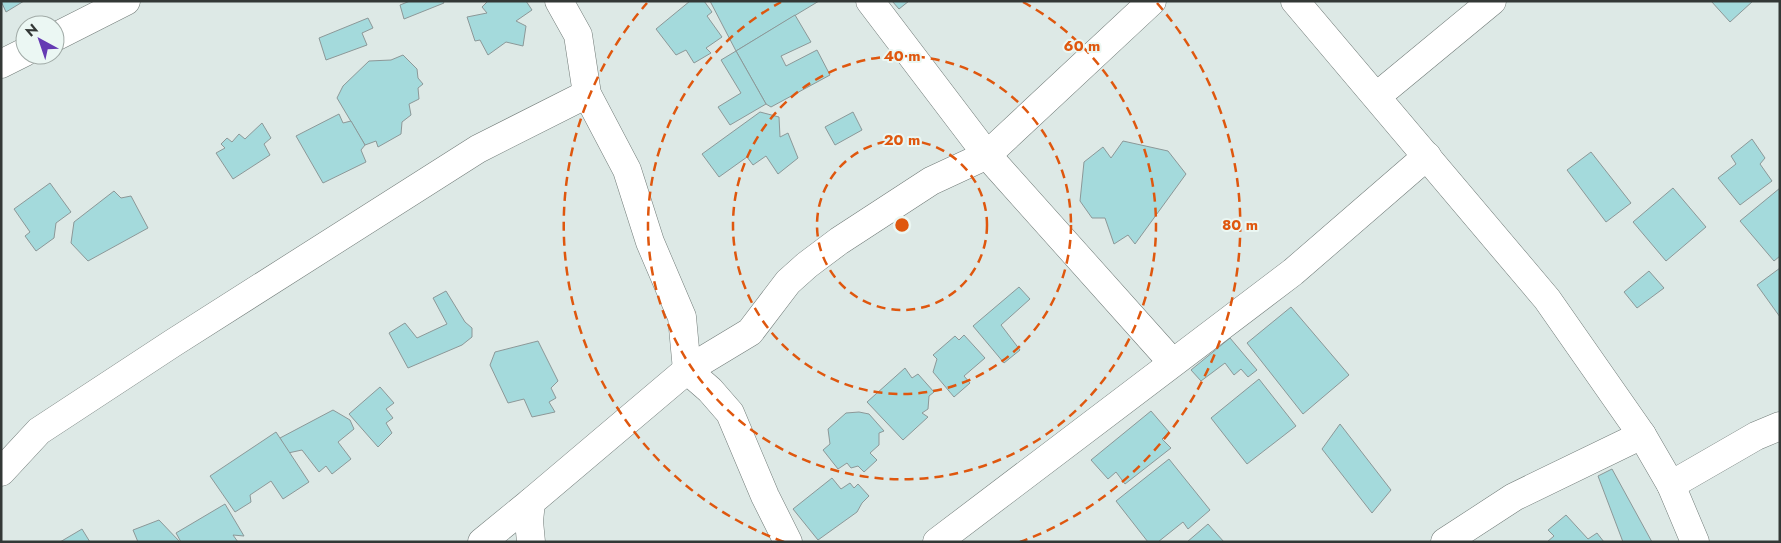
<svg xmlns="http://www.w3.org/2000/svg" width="1781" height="543" font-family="Jost,sans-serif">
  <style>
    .building { fill: #a4dadc; stroke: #8c9898 }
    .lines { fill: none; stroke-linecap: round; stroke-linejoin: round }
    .minor-casing { stroke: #717b78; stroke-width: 29 }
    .minor { stroke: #fff; stroke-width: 28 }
    .ring { fill: none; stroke: #df570e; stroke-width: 2.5; stroke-dasharray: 9 6 }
    .centre { fill: #df570e; stroke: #ebf7f3; stroke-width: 2.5 }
    .ring-label { font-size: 15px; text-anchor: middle; font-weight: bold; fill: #df570e; stroke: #ebf7f3; stroke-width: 4; stroke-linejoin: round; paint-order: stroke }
  </style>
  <rect width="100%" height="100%" fill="#dde9e6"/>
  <g class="building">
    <polygon points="1,1 24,1 6,12"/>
    <polygon points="410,1 443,1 444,3 404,19 400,5"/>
    <polygon points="488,1 526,1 532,10 516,21 526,26 523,46 506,42 488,55 480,40 475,41 467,17 487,13 482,7"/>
    <polygon points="690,1 704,1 712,12 707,16 722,37 706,48 711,53 694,63 686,50 676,55 656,29"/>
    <polygon points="710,1 819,1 736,51"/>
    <polygon points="892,1 909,1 899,9"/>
    <polygon points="1711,1 1753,1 1730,22"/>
    <polygon points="795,15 811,42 781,56 786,66 817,50 830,75 771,107 766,104 736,51"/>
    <polygon points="368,18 373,28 362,33 367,45 326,60 319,38"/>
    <polygon points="736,51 766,104 730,125 718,107 741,93 721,60"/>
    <polygon points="403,55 417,69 418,78 423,84 418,88 419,99 409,104 411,115 402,122 401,134 378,147 376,141 365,145 337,98 343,86 369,61 391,60"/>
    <polygon points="760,112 779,117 780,137 788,133 798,158 778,174 766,156 753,165 747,157 719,177 702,154"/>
    <polygon points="853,112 862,130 835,145 825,127"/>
    <polygon points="339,114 343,123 351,121 365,145 361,150 366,162 323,183 296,136"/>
    <polygon points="262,123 271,138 264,144 270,155 233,179 216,153 225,148 221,144 227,138 232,142 239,134 245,139"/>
    <polygon points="1752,139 1765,158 1760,164 1772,181 1740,205 1718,178 1736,164 1731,156"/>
    <polygon points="1123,141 1168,151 1186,174 1135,244 1128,235 1114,244 1105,218 1092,218 1080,201 1084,162 1103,147 1111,158"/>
    <polygon points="1591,152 1631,203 1606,222 1567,170"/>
    <polygon points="50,183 71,212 56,223 54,238 36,251 25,236 30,232 14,209"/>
    <polygon points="1673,188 1706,227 1666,261 1633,222"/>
    <polygon points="1780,188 1780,256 1774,261 1740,221"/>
    <polygon points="114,191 121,198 131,196 148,228 88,261 71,243 74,222"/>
    <polygon points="1780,268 1780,317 1757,285"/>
    <polygon points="1649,271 1664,288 1637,308 1624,292"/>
    <polygon points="1019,287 1030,299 1001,325 1020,350 1004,363 973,326"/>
    <polygon points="446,291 465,322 472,328 472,337 462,345 408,368 389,333 405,323 417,338 447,324 433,298"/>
    <polygon points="1291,307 1349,375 1303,414 1247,343"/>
    <polygon points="964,335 985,358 964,376 970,383 954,397 933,372 937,359 933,355 955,336 959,340"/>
    <polygon points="1230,338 1257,370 1248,377 1241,369 1234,375 1225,363 1201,381 1191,370"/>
    <polygon points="538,341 558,381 551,388 556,398 549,402 555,412 532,417 524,399 508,403 490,365 495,352"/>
    <polygon points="905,368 912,378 918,374 934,392 929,396 928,409 922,413 928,417 903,440 867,402"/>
    <polygon points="1259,379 1296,426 1247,464 1211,418"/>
    <polygon points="380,387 394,403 386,409 393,418 386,423 392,433 378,447 349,414"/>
    <polygon points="333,410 350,420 354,429 338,442 351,459 332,474 326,466 319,472 302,450 288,453 280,438"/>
    <polygon points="1151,411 1169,432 1162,439 1171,448 1125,484 1116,472 1108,479 1091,460"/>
    <polygon points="859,412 869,414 884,431 879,433 879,445 870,453 877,460 864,472 858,466 851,468 847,463 838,469 823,450 830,444 828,429 846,413"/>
    <polygon points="1340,424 1391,490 1372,513 1322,449"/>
    <polygon points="276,432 309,482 283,499 271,481 250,495 251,502 235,512 210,476"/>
    <polygon points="1169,459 1210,510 1188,529 1183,522 1158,542 1148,542 1116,501"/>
    <polygon points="1612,469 1652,542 1623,542 1598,476"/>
    <polygon points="832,478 841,489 850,483 854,488 858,484 869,496 862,503 857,512 818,540 793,509"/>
    <polygon points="225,504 244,536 233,535 238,542 181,542 176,533"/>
    <polygon points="1566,515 1588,539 1597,533 1604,542 1547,542 1554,536 1548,530"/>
    <polygon points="159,520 180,542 138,542 133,530"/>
    <polygon points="1208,524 1224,542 1187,542"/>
    <polygon points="82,529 90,542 60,542"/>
  </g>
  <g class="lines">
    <g class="minor-casing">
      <g id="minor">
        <polyline points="559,1 578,35 587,94 627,170 650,242 682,317 687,370 710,390 730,413 765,496 788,542"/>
        <polyline points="870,1 987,155 1172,362"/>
        <polyline points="1295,1 1547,299 1642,435 1671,485 1695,542"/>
        <polyline points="55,37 126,1"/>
        <polyline points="1,64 25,52"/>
        <polyline points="1377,96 1492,1"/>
        <polyline points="1,472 39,431 173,343 478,149 587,94"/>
        <polyline points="1671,485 1756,436 1780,426"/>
        <polyline points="482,542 531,502"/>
        <polyline points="531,542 529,521 531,502 687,370 750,332 788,282 807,265 839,241 931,181 987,155 1152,1"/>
        <polyline points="937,542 1293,272 1427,156"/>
        <polyline points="1445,542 1514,497 1642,435"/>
      </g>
    </g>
    <use href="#minor" class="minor"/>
  </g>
  <g class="ring">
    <circle cx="902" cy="225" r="85"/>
    <circle cx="902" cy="225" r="169"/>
    <path d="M1023 2A254 254 0 1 1 781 2"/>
    <path d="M784 542A338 338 0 0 1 647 3M1157 3A338 338 0 0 1 1020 542"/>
  </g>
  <circle cx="902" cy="225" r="8" class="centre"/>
  <g class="ring-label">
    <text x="1082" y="51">60 m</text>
    <text x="902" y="61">40 m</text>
    <text x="902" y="145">20 m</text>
    <text x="1240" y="230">80 m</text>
  </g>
  <rect width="1781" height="543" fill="none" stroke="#333836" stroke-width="5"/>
  <g transform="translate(40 40) rotate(320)"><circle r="24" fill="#ebf7f3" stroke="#a1aba7"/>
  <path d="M0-4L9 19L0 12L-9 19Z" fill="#653bb3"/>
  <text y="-8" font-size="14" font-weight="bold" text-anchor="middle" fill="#333836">N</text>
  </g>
</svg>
